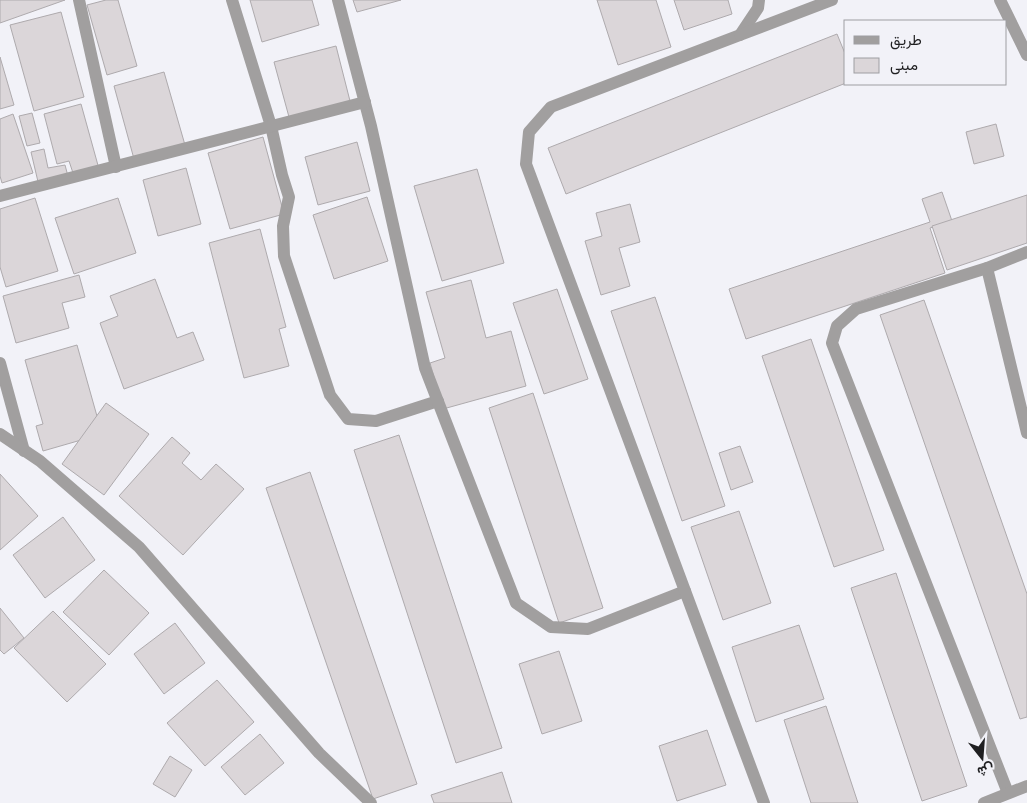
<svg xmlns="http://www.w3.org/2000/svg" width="1027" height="803" font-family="Cabin,Vazirmatn,sans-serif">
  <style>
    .building { fill: #dbd6d9; stroke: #aeaaad }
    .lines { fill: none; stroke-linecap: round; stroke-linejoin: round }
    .street { stroke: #a19f9f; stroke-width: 12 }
  </style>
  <rect width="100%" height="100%" fill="#f2f2f8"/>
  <g class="building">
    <polygon points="0,0 65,0 0,23"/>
    <polygon points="106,0 118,0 137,66 107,75 87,5"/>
    <polygon points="250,0 312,0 319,25 262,42"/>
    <polygon points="353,0 401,0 357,12"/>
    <polygon points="597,0 656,0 671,47 618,65"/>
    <polygon points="674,0 728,0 732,14 684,30"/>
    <polygon points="61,12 84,97 34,111 10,25"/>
    <polygon points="837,34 846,56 846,83 566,194 548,148"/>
    <polygon points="336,46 350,101 289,117 274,62"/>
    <polygon points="0,57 14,105 0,109"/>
    <polygon points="164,72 185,145 134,159 114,86"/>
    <polygon points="81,104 99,169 74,176 69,161 57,164 44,114"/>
    <polygon points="32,113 40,143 27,146 19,116"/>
    <polygon points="13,114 33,173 2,183 0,176 0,119"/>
    <polygon points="996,124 1004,156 974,164 966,132"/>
    <polygon points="263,137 284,214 230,229 208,153"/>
    <polygon points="357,142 370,191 318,205 305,157"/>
    <polygon points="44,149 48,168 65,165 69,180 39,186 31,152"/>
    <polygon points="186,168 201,224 158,236 143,180"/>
    <polygon points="477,169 504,263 442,281 414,186"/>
    <polygon points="942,192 952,221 930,228 945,273 746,339 729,289 930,222 922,199"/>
    <polygon points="1027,195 1027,243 947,270 932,226"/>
    <polygon points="367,197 388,261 334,279 313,215"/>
    <polygon points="35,198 58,271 6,287 0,267 0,209"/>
    <polygon points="118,198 136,253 74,274 55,218"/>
    <polygon points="630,204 640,242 619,248 630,286 601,295 585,241 602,236 596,213"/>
    <polygon points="260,229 286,327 279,329 289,366 244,378 209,243"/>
    <polygon points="79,275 85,297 62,303 69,328 16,343 3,296"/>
    <polygon points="155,279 177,338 193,332 204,360 124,389 100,323 118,316 110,296"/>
    <polygon points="471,280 486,338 511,331 526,386 443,409 430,363 445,358 426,292"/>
    <polygon points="557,289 588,379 544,394 513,303"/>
    <polygon points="655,297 725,506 682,521 611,311"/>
    <polygon points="924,300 1027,594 1027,717 1020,719 880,315"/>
    <polygon points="811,339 884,550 834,567 762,356"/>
    <polygon points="77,345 102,434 43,451 36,426 43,424 25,360"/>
    <polygon points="533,393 603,608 559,623 489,408"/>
    <polygon points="106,403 149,434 104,495 62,464"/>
    <polygon points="399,435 502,748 456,763 354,450"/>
    <polygon points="172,437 190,453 182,463 201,480 216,464 244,489 183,555 119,496"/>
    <polygon points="740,446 753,482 731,490 719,453"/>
    <polygon points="310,472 417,784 373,799 266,488"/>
    <polygon points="0,474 38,516 0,550"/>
    <polygon points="739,511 771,603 723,620 691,527"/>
    <polygon points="63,517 95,560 45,598 13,555"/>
    <polygon points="104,570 149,613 109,655 63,612"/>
    <polygon points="896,573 967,786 922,801 851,588"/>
    <polygon points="0,608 24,638 4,654 0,650"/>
    <polygon points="53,611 106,664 67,702 14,648"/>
    <polygon points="175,623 205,663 164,694 134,654"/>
    <polygon points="799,625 824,699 756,722 732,647"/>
    <polygon points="559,651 582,721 542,734 519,664"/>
    <polygon points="217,680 254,722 205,766 167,723"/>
    <polygon points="826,706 858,803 811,803 784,720"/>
    <polygon points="707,730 726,785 677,801 659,746"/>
    <polygon points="260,734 284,763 245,795 221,767"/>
    <polygon points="170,756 192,770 175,797 153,784"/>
    <polygon points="502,772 512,803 434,803 431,795"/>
  </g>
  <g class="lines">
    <g class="street">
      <polyline points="79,0 116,167"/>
      <polyline points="232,0 271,126 282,175 289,197 283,226 284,256 330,395 348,419 376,421 438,401"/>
      <polyline points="338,0 371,126 425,368 516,603 551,627 588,629 685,591"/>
      <polyline points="759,0 758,8 740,35 551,107 529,132 526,164 764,803"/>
      <polyline points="1000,0 1027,55"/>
      <polyline points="740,35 832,0"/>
      <polyline points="0,196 365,102"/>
      <polyline points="987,268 1027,433"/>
      <polyline points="0,363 24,451"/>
      <polyline points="0,434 40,461 139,547 319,753 371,803"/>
      <polyline points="1008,793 832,343 837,326 856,309 987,268 1027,252"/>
      <polyline points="984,803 1027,786"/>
    </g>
  </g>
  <rect x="844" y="20" width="162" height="65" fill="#f2f2f8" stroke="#9e9ea2"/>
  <rect x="854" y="36" width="25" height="8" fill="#a19f9f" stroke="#9e9ea2"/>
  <text x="890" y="45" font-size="15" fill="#1f1f21">طريق</text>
  <rect x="854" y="58" width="25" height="15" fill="#dbd6d9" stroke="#9e9ea2"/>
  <text x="890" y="70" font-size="15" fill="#1f1f21">مبنى</text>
  <g transform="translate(982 758) rotate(163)" stroke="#f2f2f8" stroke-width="4" paint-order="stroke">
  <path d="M0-4L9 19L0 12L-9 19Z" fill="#1f1f21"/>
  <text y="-8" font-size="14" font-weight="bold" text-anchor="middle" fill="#1f1f21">ش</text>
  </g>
</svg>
